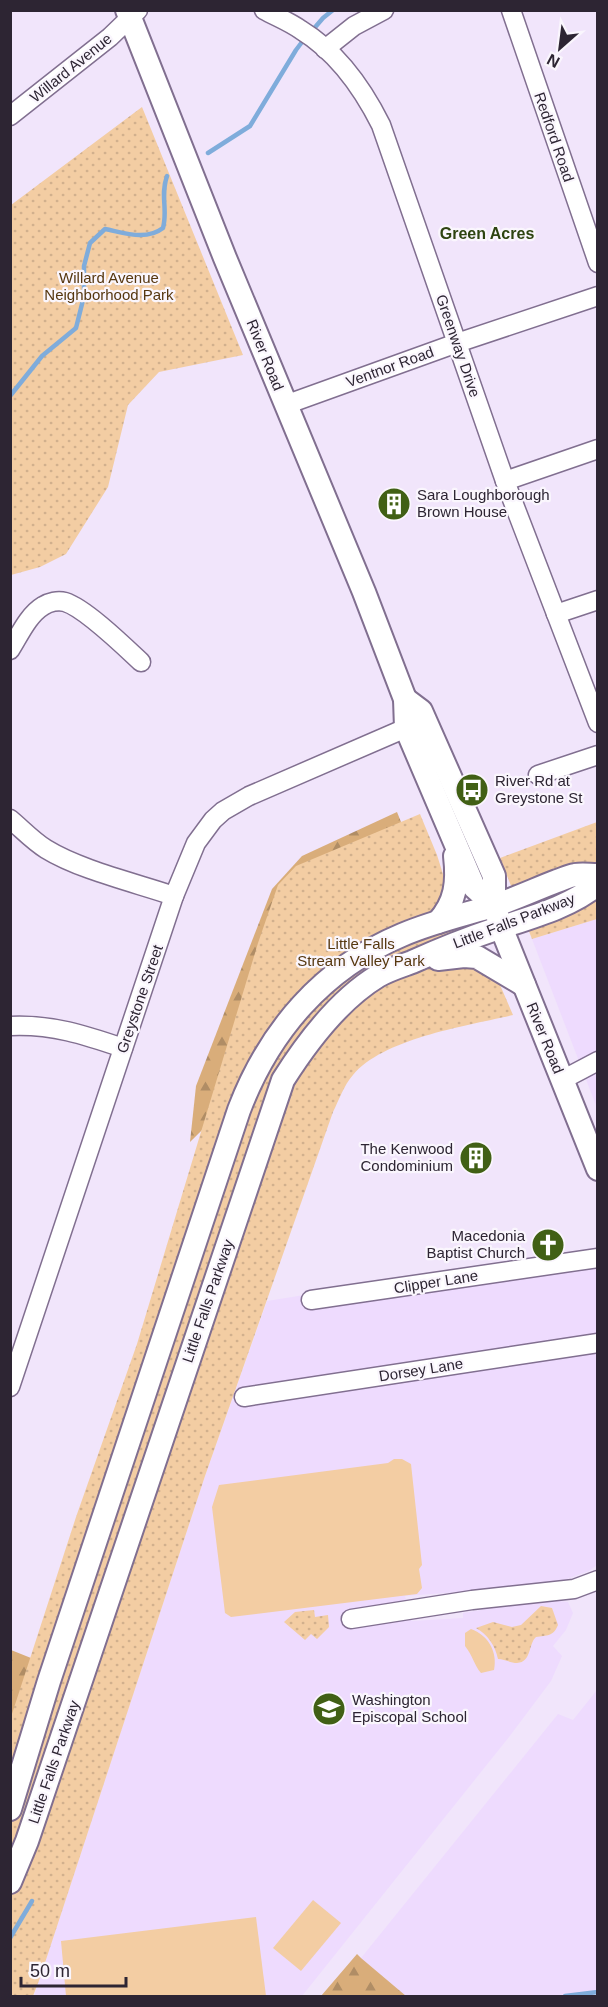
<svg xmlns="http://www.w3.org/2000/svg" width="608" height="2007" font-family="Arial,sans-serif">
  <style>
    .built { fill: #eedbfe }
    .grass { fill: #f3cda3 }
    .forest { fill: url(#forest-firs) }
    .park { fill: url(#park-dots) }
    .lines { fill: none; stroke-linecap: round; stroke-linejoin: round }
    .stream { stroke: #7facdb; stroke-width: 4.5 }
    .minor-casing { stroke: #816f90; stroke-width: 21 }
    .major-casing { stroke: #816f90; stroke-width: 26 }
    .minor { stroke: #fff; stroke-width: 18 }
    .major { stroke: #fff; stroke-width: 22 }
    .labels { text-anchor: middle; stroke-width: 4.5; stroke-linejoin: round; paint-order: stroke }
    .street-label { font-size: 15px; fill: #2d2533; stroke: #faf6fd }
    .park-label { font-size: 15px; fill: #56370f; stroke: #faf6fd }
    .poi-label { font-size: 15px; fill: #2d2533; stroke: #faf6fd; text-anchor: start }
    .neighbourhood-label { font-size: 16px; font-weight: bold; fill: #2e4411; stroke: #faf6fd }
  </style>
  <defs>
    <pattern id="forest-firs" width="22" height="20" patternUnits="userSpaceOnUse" patternTransform="scale(1.5)"><rect width="22" height="20" fill="#d9ad7a"/><path d="M5 1l3.5 6h-7zM16 11l3.5 6h-7z" fill="#b08d65"/></pattern>
    <pattern id="park-dots" width="8" height="8" patternUnits="userSpaceOnUse" patternTransform="scale(1.5)"><rect width="8" height="8" fill="#f3cda3"/><path d="M2 2h.1M6 6h.1" fill="none" stroke="#d1b08d" stroke-width="1.8" stroke-linecap="round"/></pattern>
  </defs>
  <rect width="100%" height="100%" fill="#f1e5fb"/>
  <g class="built">
    <polygon points="597,919 597,1108 532,939"/>
    <polygon points="597,1248 597,1565 589,1571 564,1580 515,1588 405,1596 412,1621 463,1618 463,1613 546,1599 568,1602 573,1613 566,1630 553,1646 562,1656 551,1681 509,1737 302,1996 34,1996 205,1476 267,1301"/>
    <polygon points="597,1690 597,1992 565,1996 406,1996 361,1958 558,1714 573,1720"/>
  </g>
  <g class="grass">
    <polygon points="394,1459 402,1459 411,1464 422,1565 419,1569 422,1588 417,1594 231,1617 225,1613 212,1507 219,1485 388,1463"/>
    <path d="M471,1629C488,1635 498,1652 494,1670L481,1673C474,1665 473,1656 465,1646V1633Z"/>
    <polygon points="313,1900 341,1923 301,1971 273,1948"/>
    <polygon points="256,1917 266,1996 66,1996 61,1941"/>
  </g>
  <g class="forest">
    <polygon points="397,812 433,902 190,1142 196,1086 272,889 302,856"/>
    <polygon points="11,1650 46,1664 11,1772"/>
    <polygon points="357,1954 361,1958 406,1996 321,1996"/>
  </g>
  <g class="park">
    <polygon points="142,107 243,355 159,372 128,405 108,487 66,554 40,567 11,575 11,205"/>
    <path d="M420,814L437,855L469,957L497,978L513,1015C467,1026 384,1038 353,1075C344,1085 339,1100 333,1112L205,1476L40,1978L33,1996H11V1717L76,1517L137,1344L258,943L278,885L296,866Z"/>
    <polygon points="597,822 597,919 532,939 500,858"/>
    <path d="M541,1606L552,1608L558,1625C553,1637 547,1635 536,1637C528,1644 532,1662 517,1663C511,1663 504,1659 498,1659C495,1645 488,1635 476,1628L493,1622L512,1627L521,1625Z"/>
    <polygon points="314,1610 315,1617 328,1615 329,1627 317,1639 311,1634 305,1640 284,1622 295,1612"/>
  </g>
  <g class="lines">
    <g class="stream">
      <polyline points="311,32 323,18 333,10"/>
      <polyline points="208,153 250,126 296,50 305,38"/>
      <path d="M10,396L42,356L76,328L84,296V266L90,243L105,229C125,233 146,241 163,228C168,209 160,196 167,176"/>
      <polyline points="10,1938 32,1901"/>
      <polyline points="565,1996 598,1992"/>
    </g>
    <g class="minor-casing">
      <g id="minor">
        <path d="M264,10C277,17 290,22 301,30C337,52 363,89 381,125L505,481L598,723"/>
        <polyline points="511,10 598,263"/>
        <polyline points="325,49 354,26 384,10"/>
        <polyline points="10,116 110,37 138,10"/>
        <polyline points="285,405 457,343 598,296"/>
        <polyline points="505,481 598,449"/>
        <polyline points="556,614 598,600"/>
        <path d="M10,650C19,636 28,615 43,606C49,602 58,600 65,602C85,608 125,647 141,662"/>
        <polyline points="538,775 598,755"/>
        <path d="M10,819C22,829 33,841 46,849C80,870 136,883 174,896"/>
        <path d="M10,1026C52,1024 85,1035 123,1048"/>
        <polyline points="562,1080 598,1061"/>
        <polyline points="311,1300 598,1258"/>
        <polyline points="10,1387 174,896 196,843 213,820 223,811 249,796 406,728"/>
        <polyline points="244,1397 598,1343"/>
        <polyline points="351,1619 472,1600 574,1589 598,1580"/>
      </g>
    </g>
    <g class="major-casing">
      <g id="major">
        <polyline points="127,10 225,258 364,592 405,699 406,728 474,887 494,905"/>
        <polyline points="405,699 421,711 494,876 494,905 501,927 598,1169"/>
        <path d="M438,922C456,902 458,882 455,856"/>
        <polyline points="438,959 464,956 477,957 524,985"/>
        <path d="M10,1809L49,1681L239,1110C269,1031 323,968 402,935C432,922 463,915 493,906C515,899 536,889 557,881C563,879 569,876 575,875C582,874 590,875 598,875"/>
        <path d="M10,1882L27,1841L283,1080C307,1042 340,999 378,976C388,970 401,966 412,962C439,950 466,939 493,930C528,918 569,908 598,884"/>
      </g>
    </g>
    <use href="#minor" class="minor"/>
    <use href="#major" class="major"/>
  </g>
  <defs>
    <g id="building-disc" transform="scale(1.725)"><circle r="9.5" fill="#416015" stroke="#faf6fd"/><path d="M-4-6H4V6H1V3H-1V6H-4ZM-2.5-4.3h1.7v1.8h-1.7ZM.8-4.3h1.7v1.8H.8ZM-2.5-1h1.7V.8h-1.7ZM.8-1h1.7V.8H.8Z" fill="#fff"/></g>
    <g id="bus-disc" transform="scale(1.725)"><circle r="9.5" fill="#416015" stroke="#faf6fd"/><path d="M-5-6H5V4H4V6H2V4H-2V6H-4V4H-5ZM-3.5-4V0h7V-4ZM-3.5 1.2v1.5H-2V1.2ZM2 1.2v1.5H3.5V1.2Z" fill="#fff"/></g>
    <g id="church-disc" transform="scale(1.725)"><circle r="9.5" fill="#416015" stroke="#faf6fd"/><path d="M-1.2-6h2.4v3.5h3.3v2.4h-3.3V6h-2.4V-.1h-3.3v-2.4h3.3Z" fill="#fff"/></g>
    <g id="school-disc" transform="scale(1.725)"><circle r="9.5" fill="#416015" stroke="#faf6fd"/><path d="M0-5L7-2L0 1L-7-2ZM-4 1L0 2.5L4 1V4Q0 6-4 4Z" fill="#fff"/></g>
  </defs>
  <g fill-rule="evenodd">
    <use href="#building-disc" x="394" y="504"/>
    <use href="#bus-disc" x="472" y="790"/>
    <use href="#building-disc" x="476" y="1158"/>
    <use href="#church-disc" x="548" y="1245"/>
    <use href="#school-disc" x="329" y="1709"/>
  </g>
  <g class="labels">
    <g class="street-label">
      <text transform="translate(71 68) rotate(-39)" y="5">Willard Avenue</text>
      <text transform="translate(554 137) rotate(71)" y="5">Redford Road</text>
      <text transform="translate(458 346) rotate(71)" y="5">Greenway Drive</text>
      <text transform="translate(265 355) rotate(68)" y="5">River Road</text>
      <text transform="translate(390 367) rotate(-20)" y="5">Ventnor Road</text>
      <text transform="translate(514 921) rotate(-21)" y="5">Little Falls Parkway</text>
      <text transform="translate(140 999) rotate(-71)" y="5">Greystone Street</text>
      <text transform="translate(545 1038) rotate(68)" y="5">River Road</text>
      <text transform="translate(436 1282) rotate(-9)" y="5">Clipper Lane</text>
      <text transform="translate(208 1301) rotate(-71)" y="5">Little Falls Parkway</text>
      <text transform="translate(421 1370) rotate(-9)" y="5">Dorsey Lane</text>
      <text transform="translate(54 1762) rotate(-71)" y="5">Little Falls Parkway</text>
    </g>
    <g class="park-label">
      <text x="109" y="283">Willard Avenue<tspan x="109" dy="17">Neighborhood Park</tspan></text>
      <text x="361" y="949">Little Falls<tspan x="361" dy="17">Stream Valley Park</tspan></text>
    </g>
    <g class="poi-label">
      <text x="417" y="500">Sara Loughborough<tspan x="417" dy="17">Brown House</tspan></text>
      <text x="495" y="786">River Rd at<tspan x="495" dy="17">Greystone St</tspan></text>
      <text x="453" y="1154" text-anchor="end">The Kenwood<tspan x="453" dy="17">Condominium</tspan></text>
      <text x="525" y="1241" text-anchor="end">Macedonia<tspan x="525" dy="17">Baptist Church</tspan></text>
      <text x="352" y="1705">Washington<tspan x="352" dy="17">Episcopal School</tspan></text>
    </g>
    <g class="neighbourhood-label">
      <text x="487" y="239">Green Acres</text>
    </g>
  </g>
  <rect width="608" height="2007" fill="none" stroke="#2d2533" stroke-width="24"/>
  <g transform="translate(560 48) rotate(208)" stroke="#faf6fd" stroke-width="4.5" paint-order="stroke">
  <path d="M0-4.5L10 22L0 15L-10 22Z" fill="#2d2533"/>
  <text y="-9" font-size="16" font-weight="bold" text-anchor="middle" fill="#2d2533">N</text>
  </g>
  <path d="M21 1977v9h105v-9" fill="none" stroke="#2d2533" stroke-width="3"/>
  <text x="30" y="1977" font-size="18" fill="#2d2533" stroke="#faf6fd" stroke-width="4.5" paint-order="stroke">50 m</text>
</svg>
